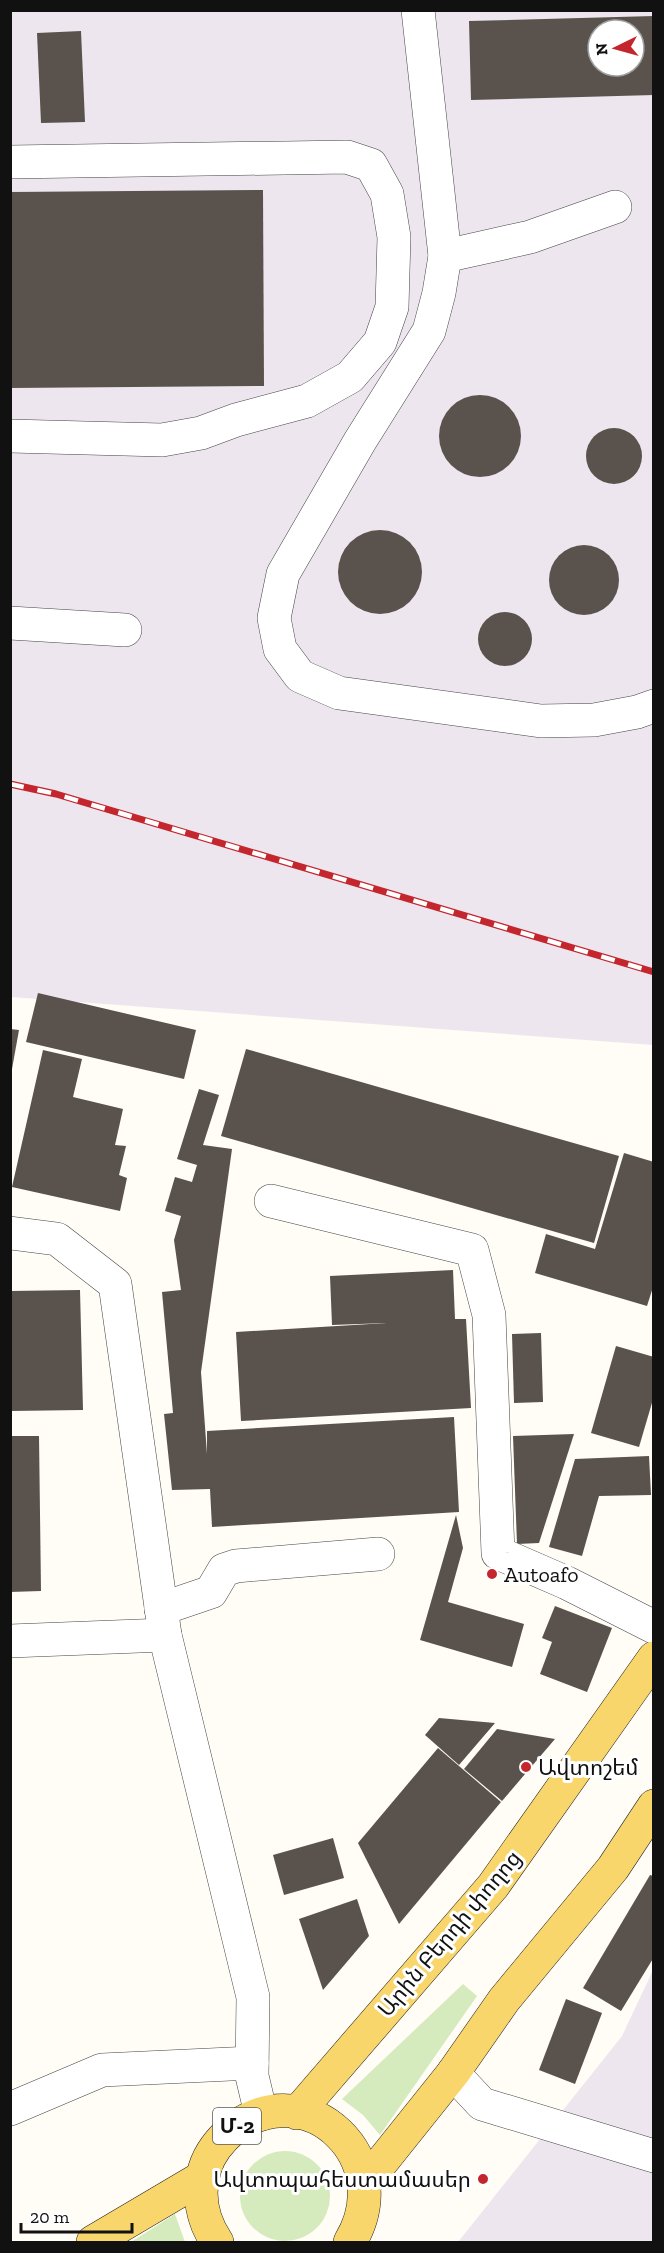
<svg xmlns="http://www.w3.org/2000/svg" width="664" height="2253" font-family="'Zilla Slab','Noto Sans Armenian',serif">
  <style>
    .industrial { fill: #eee6ef; fill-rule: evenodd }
    .green { fill: #d5ebbd }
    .building { fill: #5a524d; fill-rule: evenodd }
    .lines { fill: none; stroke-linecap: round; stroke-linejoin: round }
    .minor-casing { stroke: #444; stroke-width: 34 }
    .major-casing { stroke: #222; stroke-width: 34 }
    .minor { stroke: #fff; stroke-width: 33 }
    .major { stroke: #f9d66b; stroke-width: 33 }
    .rail-casing { stroke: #c4262e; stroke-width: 7 }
    .rail { stroke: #fff; stroke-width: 4.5; stroke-dasharray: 14; stroke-linecap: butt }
    .poi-dot { fill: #c4262e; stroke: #fff; stroke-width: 2 }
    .labels { text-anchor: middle; stroke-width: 6; stroke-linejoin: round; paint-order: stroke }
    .shield { fill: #fff; stroke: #585858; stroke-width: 1.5 }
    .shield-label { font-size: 21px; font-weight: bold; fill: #111 }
    .poi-label { font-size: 22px; fill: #111; stroke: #fff; text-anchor: start }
    .street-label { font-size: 22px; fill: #111; stroke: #fff }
  </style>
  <rect width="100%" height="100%" fill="#fffdf5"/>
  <g class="industrial">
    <path d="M10,11H653V1045L11,997ZM598,30H634V66H598Z"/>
    <polygon points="653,1970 653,2242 458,2242 622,2036"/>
  </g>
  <g class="green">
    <polygon points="463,1984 477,1996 380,2135 363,2115 342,2099"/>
    <circle cx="285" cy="2196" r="45"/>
    <polygon points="175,2214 185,2242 131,2242"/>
  </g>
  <g class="building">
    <path d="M654,16V95L471,100L469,21ZM598,30H634V66H598Z"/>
    <polygon points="81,31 85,122 41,123 37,33"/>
    <polygon points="263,190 264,386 10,388 10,192"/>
    <circle cx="480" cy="436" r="41"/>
    <circle cx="614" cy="456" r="28"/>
    <circle cx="380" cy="572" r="42"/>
    <circle cx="584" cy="580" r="35"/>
    <circle cx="505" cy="639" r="27"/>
    <polygon points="38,993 196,1030 184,1079 26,1042"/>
    <polygon points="10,1029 19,1030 12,1069 10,1069"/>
    <polygon points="246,1049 619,1156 594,1243 221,1136"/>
    <polygon points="43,1050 82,1059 73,1097 123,1109 115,1145 126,1146 119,1175 127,1178 120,1211 12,1187"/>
    <polygon points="199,1089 219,1095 203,1145 232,1149 201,1372 207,1454 207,1431 454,1417 459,1512 212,1527 210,1489 172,1490 164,1414 173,1413 162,1292 181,1290 174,1240 181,1216 165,1211 175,1177 192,1182 197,1165 177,1159"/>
    <polygon points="624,1153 654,1162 654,1284 647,1306 535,1273 546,1234 595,1249"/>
    <polygon points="453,1270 455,1319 466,1319 471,1408 241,1421 236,1332 387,1323 332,1325 330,1276"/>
    <polygon points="80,1290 83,1410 10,1411 10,1291"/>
    <polygon points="541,1333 543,1402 514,1403 512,1334"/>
    <polygon points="616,1346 654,1357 654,1396 639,1447 591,1433"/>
    <polygon points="574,1434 539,1543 517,1544 513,1436"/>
    <polygon points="10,1436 39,1436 41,1591 10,1592"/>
    <polygon points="649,1456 651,1495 599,1496 582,1556 549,1547 575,1459"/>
    <polygon points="456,1515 463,1548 448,1602 524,1624 512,1667 420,1640"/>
    <polygon points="555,1606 612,1628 587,1692 540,1674 552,1642 542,1638"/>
    <polygon points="439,1718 495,1723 459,1765 425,1735"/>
    <polygon points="497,1729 555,1739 502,1801 464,1769"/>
    <polygon points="438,1748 501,1802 399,1924 358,1843"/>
    <polygon points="333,1838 344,1878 284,1895 273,1855"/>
    <polygon points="650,1875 654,1876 654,1957 621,2011 583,1988"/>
    <polygon points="357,1899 369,1936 323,1990 299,1919"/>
    <polygon points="566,1999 602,2013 575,2084 539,2070"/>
  </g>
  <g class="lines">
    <g class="minor-casing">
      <g id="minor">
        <polyline points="418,10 445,256 439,293 429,331 360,441 283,574 274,618 280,649 300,676 339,693 541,721 594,720 637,712 654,706"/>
        <polyline points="10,162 347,157 371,165 387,194 394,237 392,307 380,342 350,377 307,401 236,420 201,433 162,440 10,436"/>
        <polyline points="445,256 530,237 615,207"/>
        <polyline points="10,623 125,630"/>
        <polyline points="271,1201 472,1250 489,1315 498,1553 567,1583 654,1627"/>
        <polyline points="10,1233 57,1239 115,1284 165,1635 253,1997 252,2076 261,2114"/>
        <polyline points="161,1609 211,1592 224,1570 236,1566 378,1554"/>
        <polyline points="10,1641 165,1635"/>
        <polyline points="453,2073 482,2104 654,2156"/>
        <polyline points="10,2109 102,2070 252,2063"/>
      </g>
    </g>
    <g class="major-casing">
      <g id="major">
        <polyline points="297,2113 493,1886 654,1658"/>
        <polyline points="365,2183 453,2073 504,2000 613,1868 654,1806"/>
        <polyline points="93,2242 203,2177"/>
        <path d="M217,2242C202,2220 197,2194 205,2168C210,2152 221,2139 234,2128C308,2073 400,2159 350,2242"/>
      </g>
    </g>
    <use href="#minor" class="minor"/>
    <use href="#major" class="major"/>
    <g class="rail-casing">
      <polyline id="rail" points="10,784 56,794 654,972"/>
    </g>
    <use href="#rail" class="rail"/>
  </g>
  <g class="poi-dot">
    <circle cx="492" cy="1574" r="6"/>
    <circle cx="526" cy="1767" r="6"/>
    <circle cx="483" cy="2179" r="6"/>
  </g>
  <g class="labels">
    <rect class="shield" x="213" y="2108" width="48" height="36" rx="4.5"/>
    <g class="shield-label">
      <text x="237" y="2133">Մ-2</text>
    </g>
    <g class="poi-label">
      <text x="504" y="1582">Autoafo</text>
      <text x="538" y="1775">Ավտոշեմ</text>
      <text x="471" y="2187" text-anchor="end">Ավտոպահեստամասեր</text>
    </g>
    <g class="street-label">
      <text transform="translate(449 1933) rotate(-50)" y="8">Արին Բերդի փողոց</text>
    </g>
  </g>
  <rect width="664" height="2253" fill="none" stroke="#111111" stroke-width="24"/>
  <g transform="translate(616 48) rotate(265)"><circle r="28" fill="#ffffff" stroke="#a0a0a0" stroke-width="1.5"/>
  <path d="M0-4.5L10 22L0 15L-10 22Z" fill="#c4262e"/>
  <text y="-9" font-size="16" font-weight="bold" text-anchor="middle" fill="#111111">N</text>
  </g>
  <path d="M21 2223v9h111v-9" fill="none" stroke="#111111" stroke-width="3"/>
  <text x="30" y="2223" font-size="18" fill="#111111" stroke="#ffffff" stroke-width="4.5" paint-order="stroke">20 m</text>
</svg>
